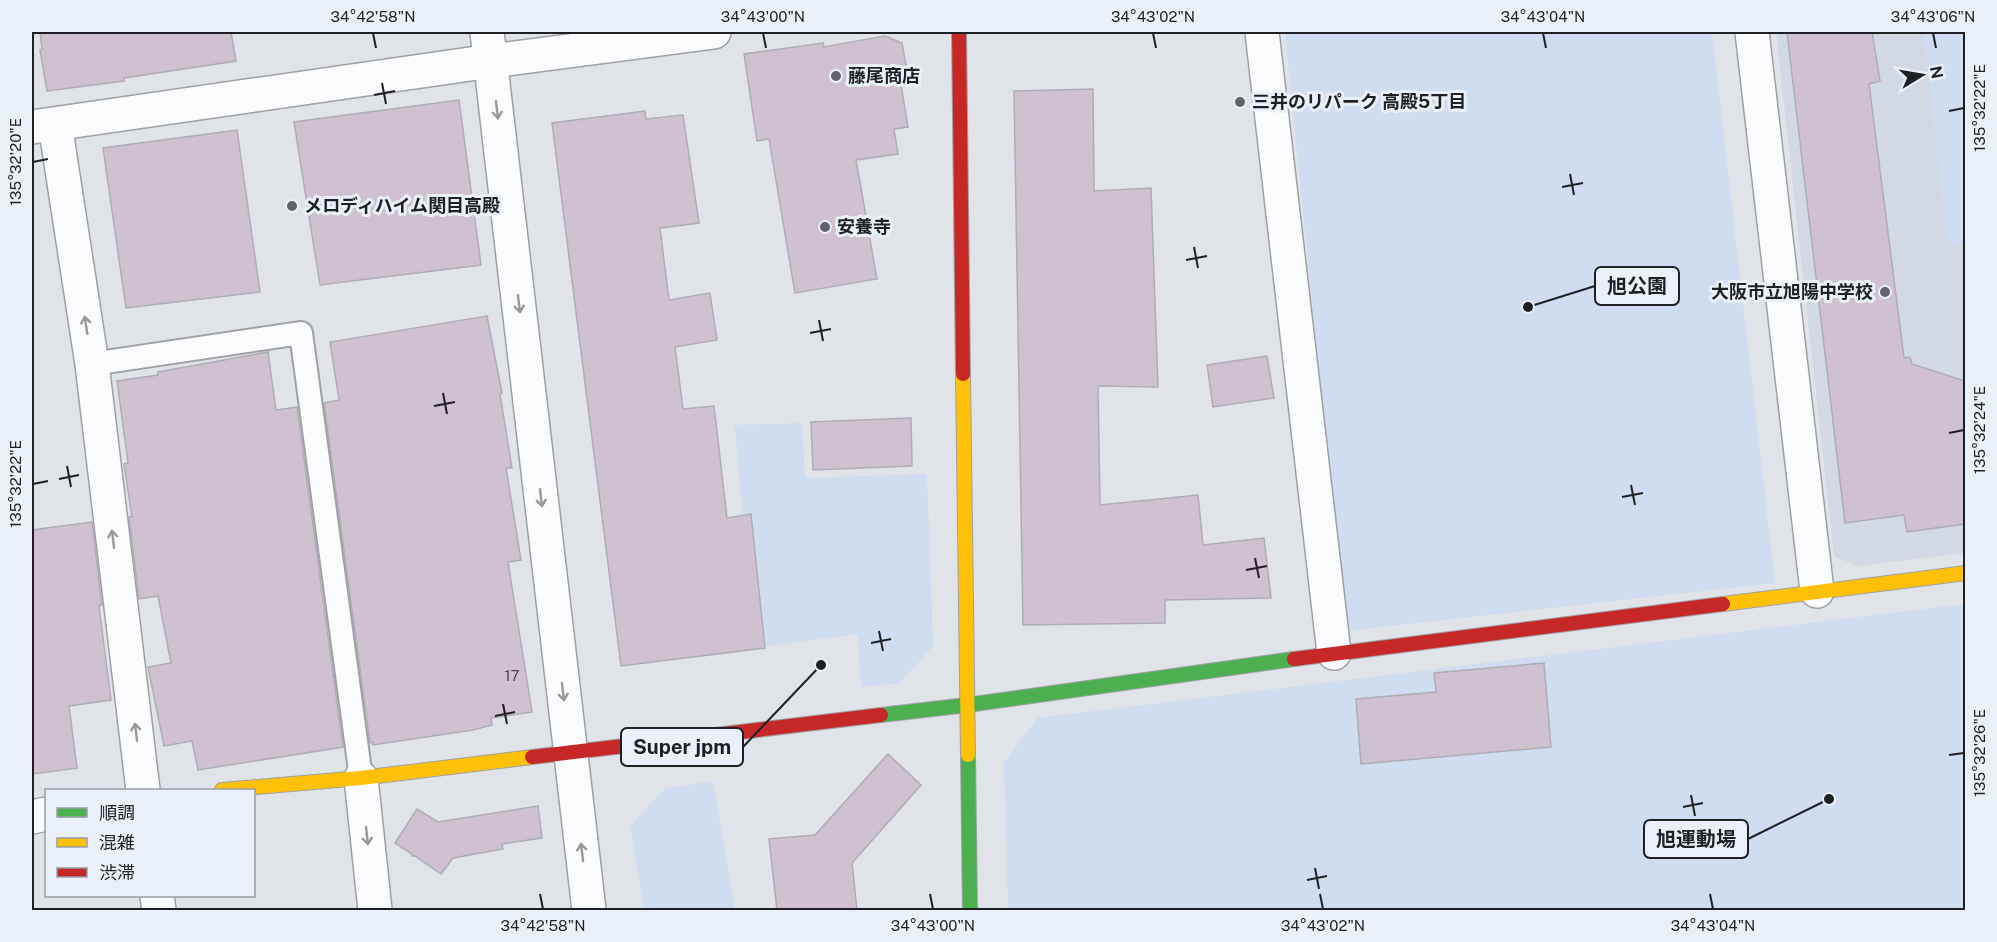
<svg xmlns="http://www.w3.org/2000/svg" width="1997" height="942" font-family="'Public Sans','Noto Sans JP',sans-serif">
  <style>
    .built { fill: #d2d9e4 }
    .green { fill: #d0dcef }
    .building { fill: #cfc1d0; stroke: #aeaeb2; stroke-width: 1.5 }
    .lines { fill: none; stroke-linecap: round; stroke-linejoin: round }
    .lane-casing { stroke: #9ea0a4; stroke-width: 26 }
    .street-casing { stroke: #9ea0a4; stroke-width: 36 }
    .fast-casing { stroke: #9ea0a4; stroke-width: 16 }
    .slow-casing { stroke: #9ea0a4; stroke-width: 16 }
    .jam-casing { stroke: #9ea0a4; stroke-width: 16 }
    .lane { stroke: #fafbfc; stroke-width: 22 }
    .street { stroke: #fafbfc; stroke-width: 33 }
    .fast { stroke: #4caf50; stroke-width: 14 }
    .slow { stroke: #ffc107; stroke-width: 14 }
    .jam { stroke: #c62828; stroke-width: 14 }
    .oneway { stroke: #97989b }
    .ticks { fill: none; stroke: #1e2024; stroke-width: 2 }
    .poi-dot { fill: #626469; stroke: #eaf0f9; stroke-width: 2 }
    .labels { text-anchor: middle; stroke-width: 6; stroke-linejoin: round; paint-order: stroke }
    .number-label { font-size: 15px; fill: #4a484f }
    .poi-label { font-size: 18px; font-weight: bold; fill: #1e2024; stroke: #eaf0f9; text-anchor: start }
    .leader { fill: none; stroke: #1e2024; stroke-width: 2 }
    .callout-dot { fill: #1e2024; stroke: #eaf0f9; stroke-width: 2 }
    .callout { fill: #eaf0f9; stroke: #1e2024; stroke-width: 2 }
    .callout-label { font-size: 20px; text-anchor: middle; font-weight: bold; fill: #1e2024 }
    .neatline { fill: none; stroke: #1e2024; stroke-width: 2 }
    .ticks-label { font-size: 15px; text-anchor: middle; fill: #1e2024 }
  </style>
  <rect width="100%" height="100%" fill="#e0e3e8"/>
  <polygon class="built" points="1776,32 1965,32 1965,553 1858,566 1834,556"/>
  <g class="green">
    <polygon points="1285,32 1712,32 1775,583 1345,631"/>
    <polygon points="1924,32 1965,32 1965,242 1947,244"/>
    <polygon points="802,423 805,478 927,474 933,646 900,683 861,687 858,634 753,648 735,425"/>
    <polygon points="1965,604 1965,910 1008,910 1004,763 1037,718"/>
    <polygon points="713,781 735,910 644,910 630,827 664,789"/>
  </g>
  <g class="building">
    <polygon points="40,32 231,32 236,61 124,78 124,81 47,91 40,50 42,49"/>
    <polygon points="1787,32 1872,32 1880,81 1869,84 1904,358 1910,357 1912,364 1965,381 1965,524 1907,532 1904,515 1845,523"/>
    <polygon points="885,36 902,43 907,71 899,73 908,127 894,129 898,154 856,160 877,279 795,293 769,139 757,141 744,54 823,43 824,47"/>
    <polygon points="1093,89 1094,191 1151,188 1158,387 1098,386 1100,505 1198,495 1203,545 1264,538 1271,598 1165,600 1165,623 1023,625 1014,91"/>
    <polygon points="459,100 481,265 320,285 294,122"/>
    <polygon points="645,111 646,119 683,115 699,223 660,228 669,300 710,293 717,340 675,347 683,409 714,406 727,518 751,514 765,648 621,666 552,123"/>
    <polygon points="237,130 260,292 126,308 103,148"/>
    <polygon points="487,316 502,393 500,394 512,468 506,468 521,560 508,562 532,712 491,718 492,725 473,730 373,745 373,742 370,743 324,403 339,400 330,342"/>
    <polygon points="268,352 276,410 297,407 343,747 198,770 192,741 164,746 148,667 171,663 158,596 139,599 129,517 132,517 124,464 128,463 117,381 158,375 158,372"/>
    <polygon points="1267,356 1274,398 1213,407 1207,365"/>
    <polygon points="911,418 912,466 813,470 811,422"/>
    <polygon points="92,522 102,605 99,606 111,700 69,706 77,768 32,774 32,530"/>
    <polygon points="1544,663 1551,747 1361,764 1356,699 1436,692 1434,673"/>
    <polygon points="888,754 921,785 852,863 857,910 777,910 769,839 815,835"/>
    <polygon points="538,806 542,838 502,844 503,849 453,858 441,874 415,856 412,856 412,854 395,843 417,809 438,822"/>
  </g>
  <g class="lines">
    <g class="lane-casing">
      <polyline id="lane" points="92,364 301,333 361,778"/>
    </g>
    <g class="street-casing">
      <g id="street">
        <polyline points="487,32 589,910"/>
        <polyline points="1262,32 1334,653"/>
        <polyline points="1752,32 1817,591"/>
        <polyline points="55,124 92,364 143,790"/>
        <polyline points="32,127 491,61 714,32"/>
        <polyline points="361,778 375,910"/>
        <polyline points="32,817 46,814"/>
        <polyline points="157,896 159,910"/>
      </g>
    </g>
    <g class="fast-casing">
      <g id="fast">
        <polyline points="881,715 967,705 1294,659"/>
        <polyline points="968,755 970,910"/>
      </g>
    </g>
    <g class="slow-casing">
      <g id="slow">
        <polyline points="963,374 968,755"/>
        <polyline points="1723,604 1966,573"/>
        <polyline points="222,790 361,778 532,757"/>
      </g>
    </g>
    <g class="jam-casing">
      <g id="jam">
        <polyline points="959,32 963,374"/>
        <polyline points="1294,659 1723,604"/>
        <polyline points="532,757 881,715"/>
      </g>
    </g>
    <use href="#lane" class="lane"/>
    <use href="#street" class="street"/>
    <use href="#fast" class="fast"/>
    <use href="#slow" class="slow"/>
    <use href="#jam" class="jam"/>
  </g>
  <defs><path id="oneway-shaft" d="M-6 0H5M1.5-3L5.5 0L1.5 3" fill="none" stroke-width="1.6" stroke-linecap="round" stroke-linejoin="round" transform="scale(1.5)"/></defs>
  <g class="oneway">
    <use href="#oneway-shaft" transform="translate(497 110) rotate(83)"/>
    <use href="#oneway-shaft" transform="translate(519 304) rotate(83)"/>
    <use href="#oneway-shaft" transform="translate(86 325) rotate(-99)"/>
    <use href="#oneway-shaft" transform="translate(541 498) rotate(83)"/>
    <use href="#oneway-shaft" transform="translate(113 539) rotate(-97)"/>
    <use href="#oneway-shaft" transform="translate(563 692) rotate(83)"/>
    <use href="#oneway-shaft" transform="translate(136 732) rotate(-97)"/>
    <use href="#oneway-shaft" transform="translate(367 836) rotate(84)"/>
    <use href="#oneway-shaft" transform="translate(582 852) rotate(-97)"/>
  </g>
  <path class="ticks" d="M373,33L376,48M763,33L766,48M1153,33L1156,48M1543,33L1546,48M1933,33L1936,48M382,83L386,104M374,95L395,91M1949,111L1964,108M33,162L48,159M1570,174L1574,195M1562,187L1583,183M1194,247L1198,268M1186,260L1207,256M819,320L823,341M810,333L831,329M443,393L447,414M434,406L455,402M1949,433L1964,430M67,466L71,487M59,479L79,475M33,484L48,481M1631,485L1635,505M1622,497L1643,493M1255,558L1259,578M1246,570L1267,566M879,631L883,651M871,643L891,639M503,704L507,724M495,716L515,712M1949,755L1964,753M1691,795L1695,816M1683,807L1703,803M1315,868L1319,889M1307,880L1327,876M540,894L543,909M930,894L933,909M1320,894L1323,909M1710,894L1713,909"/>
  <g class="poi-dot">
    <circle cx="836" cy="76" r="6"/>
    <circle cx="1240" cy="102" r="6"/>
    <circle cx="292" cy="206" r="6"/>
    <circle cx="825" cy="227" r="6"/>
    <circle cx="1885" cy="292" r="6"/>
  </g>
  <g class="labels">
    <g class="number-label">
      <text x="512" y="681">17</text>
    </g>
    <g class="poi-label">
      <text x="848" y="82">藤尾商店</text>
      <text x="1252" y="108">三井のリパーク 高殿5丁目</text>
      <text x="304" y="212">メロディハイム関目高殿</text>
      <text x="837" y="233">安養寺</text>
      <text x="1873" y="298" text-anchor="end">大阪市立旭陽中学校</text>
    </g>
  </g>
  <path class="leader" d="M1528 307L1595 286M821 665L743 747M1829 799L1748 839"/>
  <g class="callout-dot">
    <circle cx="1528" cy="307" r="6"/>
    <circle cx="821" cy="665" r="6"/>
    <circle cx="1829" cy="799" r="6"/>
  </g>
  <g class="callout">
    <rect x="1595" y="267" width="84" height="38" rx="6"/>
    <rect x="621" y="728" width="122" height="38" rx="6"/>
    <rect x="1644" y="820" width="104" height="38" rx="6"/>
  </g>
  <g class="callout-label">
    <text x="1637" y="293">旭公園</text>
    <text x="682" y="754">Super jpm</text>
    <text x="1696" y="846">旭運動場</text>
  </g>
  <rect width="1997" height="942" fill="none" stroke="#eaf0f9" stroke-width="66"/>
  <rect x="45" y="789" width="210" height="108" fill="#eaf0f9" stroke="#989da4" stroke-width="1.5"/>
  <rect x="57" y="808" width="30" height="9" fill="#4caf50" stroke="#989da4" stroke-width="1.5"/>
  <text x="99" y="819" font-size="18" fill="#1e2024">順調</text>
  <rect x="57" y="838" width="30" height="9" fill="#ffc107" stroke="#989da4" stroke-width="1.5"/>
  <text x="99" y="849" font-size="18" fill="#1e2024">混雑</text>
  <rect x="57" y="868" width="30" height="9" fill="#c62828" stroke="#989da4" stroke-width="1.5"/>
  <text x="99" y="879" font-size="18" fill="#1e2024">渋滞</text>
  <g transform="translate(1922 75) rotate(79)" stroke="#eaf0f9" stroke-width="4.5" paint-order="stroke">
  <path d="M0-4.5L10 22L0 15L-10 22Z" fill="#1e2024"/>
  <text y="-9" font-size="16" font-weight="bold" text-anchor="middle" fill="#1e2024">N</text>
  </g>
  <rect x="33" y="33" width="1931" height="876" class="neatline"/>
  <g class="ticks-label">
    <text x="373" y="22">34°42'58"N</text>
    <text x="763" y="22">34°43'00"N</text>
    <text x="1153" y="22">34°43'02"N</text>
    <text x="1543" y="22">34°43'04"N</text>
    <text x="1933" y="22">34°43'06"N</text>
    <text transform="translate(1980 108) rotate(-90)" y="5">135°32'22"E</text>
    <text transform="translate(16 162) rotate(-90)" y="5">135°32'20"E</text>
    <text transform="translate(1980 430) rotate(-90)" y="5">135°32'24"E</text>
    <text transform="translate(16 484) rotate(-90)" y="5">135°32'22"E</text>
    <text transform="translate(1980 753) rotate(-90)" y="5">135°32'26"E</text>
    <text x="543" y="931">34°42'58"N</text>
    <text x="933" y="931">34°43'00"N</text>
    <text x="1323" y="931">34°43'02"N</text>
    <text x="1713" y="931">34°43'04"N</text>
  </g>
</svg>
